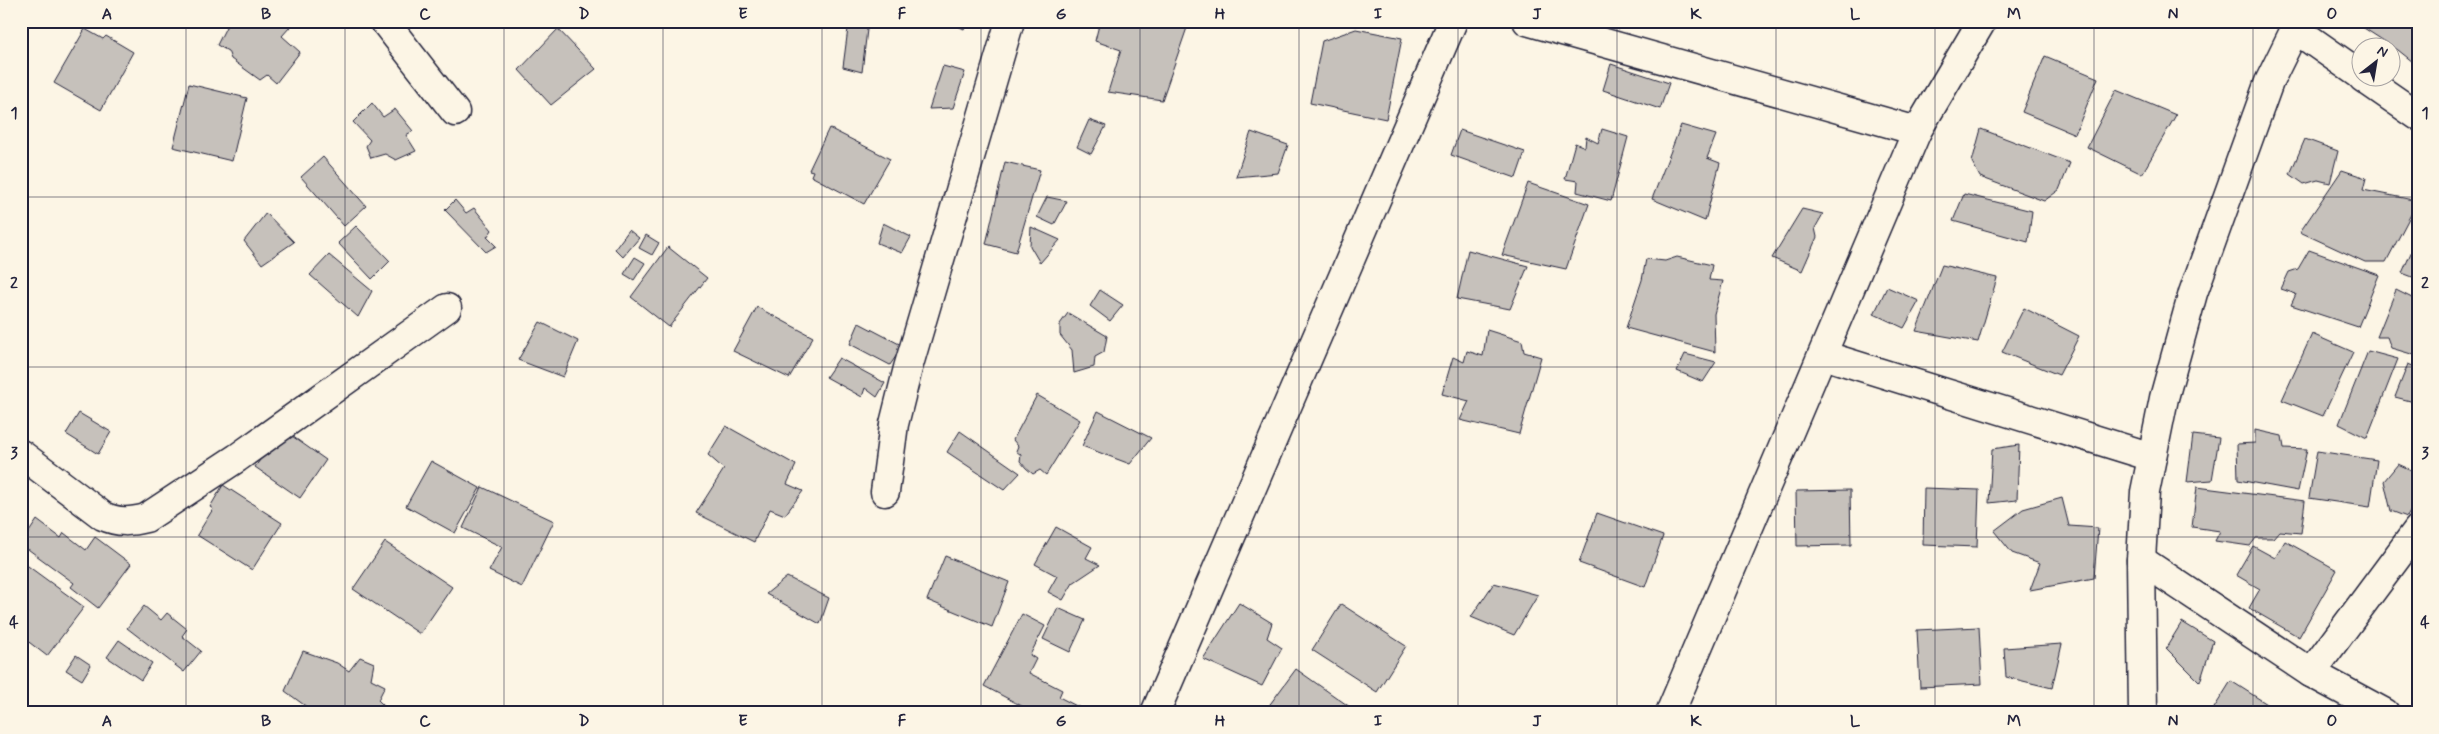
<svg xmlns="http://www.w3.org/2000/svg" width="2439" height="734" font-family="Mynerve,sans-serif">
  <style>
    .building { fill: #c6c1bb; stroke: #22223b }
    .lines { fill: none; stroke-linecap: round; stroke-linejoin: round }
    .minor-casing { stroke: #22223b; stroke-width: 31 }
    .minor { stroke: #fcf5e5; stroke-width: 28 }
    .grid { fill: none; stroke: #22223b; stroke-width: 1; stroke-opacity: 0.55 }
    .neatline { fill: none; stroke: #22223b; stroke-width: 2 }
    .grid-label { font-size: 16px; text-anchor: middle; font-weight: bold; fill: #22223b }
  </style>
  <rect width="100%" height="100%" fill="#fcf5e5"/>
  <filter id="ink" filterUnits="userSpaceOnUse"><feTurbulence type="fractalNoise" baseFrequency=".02" numOctaves="2"/><feDisplacementMap in="SourceGraphic" scale="10" xChannelSelector="R" yChannelSelector="G"/><feConvolveMatrix kernelMatrix="1 2 1 2 8 2 1 2 1" color-interpolation-filters="sRGB"/></filter>
  <g filter="url(#ink)">
    <g class="building">
      <polygon points="234,21 283,21 290,27 282,36 300,52 276,83 267,75 260,80 231,59 228,51 217,45 228,23 232,26"/>
      <polygon points="849,21 868,21 862,72 843,67"/>
      <polygon points="947,21 969,21 964,29"/>
      <polygon points="1100,21 1189,22 1162,100 1108,92 1121,50 1095,41"/>
      <polygon points="2353,21 2418,21 2418,63 2413,62 2398,50"/>
      <polygon points="85,29 103,39 106,36 133,52 101,110 54,83"/>
      <polygon points="558,29 596,69 551,105 519,70"/>
      <polygon points="1356,29 1402,38 1386,119 1310,103 1322,41"/>
      <polygon points="2045,56 2098,78 2075,134 2022,112"/>
      <polygon points="1611,64 1669,83 1660,109 1603,90"/>
      <polygon points="943,66 965,72 953,108 929,109"/>
      <polygon points="189,84 247,98 232,161 173,147"/>
      <polygon points="2116,90 2176,115 2142,174 2087,147"/>
      <polygon points="372,103 383,117 395,109 413,131 406,135 416,151 396,160 385,154 371,158 366,146 370,140 353,122"/>
      <polygon points="1089,120 1106,126 1091,154 1077,147"/>
      <polygon points="1681,125 1716,135 1707,158 1720,163 1705,221 1652,199"/>
      <polygon points="829,128 890,159 864,204 811,176 813,171 809,170"/>
      <polygon points="1602,129 1628,137 1611,201 1577,192 1578,181 1565,179 1575,143 1585,147 1586,137 1598,143"/>
      <polygon points="1981,129 2070,163 2059,190 2044,201 1980,177 1972,162"/>
      <polygon points="1460,130 1525,152 1516,178 1451,155"/>
      <polygon points="1251,132 1288,145 1278,173 1236,177"/>
      <polygon points="2305,139 2338,151 2330,183 2318,180 2304,184 2290,174"/>
      <polygon points="323,157 366,206 344,226 301,177"/>
      <polygon points="1005,162 1040,170 1016,252 986,244"/>
      <polygon points="2342,170 2366,178 2363,190 2418,201 2386,262 2365,262 2300,232"/>
      <polygon points="1528,183 1589,204 1566,269 1502,255"/>
      <polygon points="1964,194 2032,211 2028,242 1953,221"/>
      <polygon points="1047,197 1067,201 1054,225 1037,217"/>
      <polygon points="455,200 466,213 474,208 492,230 487,237 496,246 486,252 445,210"/>
      <polygon points="1802,209 1823,214 1815,228 1817,237 1802,271 1772,258"/>
      <polygon points="266,213 294,242 262,264 244,241"/>
      <polygon points="883,223 911,237 902,253 877,243"/>
      <polygon points="356,226 390,261 372,279 338,243"/>
      <polygon points="1031,227 1060,240 1040,263 1030,246"/>
      <polygon points="629,230 639,238 623,257 615,249"/>
      <polygon points="646,235 659,243 652,255 639,248"/>
      <polygon points="2418,237 2418,279 2402,273"/>
      <polygon points="668,247 707,278 669,327 631,297"/>
      <polygon points="1468,250 1528,266 1510,309 1457,299"/>
      <polygon points="2309,250 2379,275 2358,327 2291,305 2296,294 2281,289 2289,272 2298,269"/>
      <polygon points="329,255 372,291 358,317 310,275"/>
      <polygon points="635,257 645,263 634,280 624,274"/>
      <polygon points="1677,257 1712,265 1709,280 1723,281 1714,314 1715,352 1626,328 1642,280 1646,259 1665,261"/>
      <polygon points="1942,265 1997,278 1978,342 1916,331"/>
      <polygon points="1887,287 1919,301 1904,328 1874,314"/>
      <polygon points="1100,290 1123,305 1110,321 1090,306"/>
      <polygon points="2396,290 2418,301 2418,356 2391,348 2387,337 2377,337"/>
      <polygon points="757,307 813,337 789,378 733,351"/>
      <polygon points="2024,308 2079,336 2059,375 2002,352"/>
      <polygon points="1068,313 1107,336 1104,352 1095,357 1094,367 1074,373 1072,350 1060,335 1060,324"/>
      <polygon points="540,322 578,341 563,377 518,360"/>
      <polygon points="859,323 903,346 890,365 850,344"/>
      <polygon points="1487,330 1522,341 1524,352 1541,357 1519,434 1460,420 1469,401 1442,394 1453,357 1464,362 1467,351 1483,356"/>
      <polygon points="2312,334 2353,352 2323,416 2282,400"/>
      <polygon points="2368,351 2398,359 2367,438 2339,424"/>
      <polygon points="1685,354 1716,362 1703,382 1677,371"/>
      <polygon points="839,358 885,383 877,397 865,388 862,397 826,377"/>
      <polygon points="2408,364 2418,368 2418,403 2395,397"/>
      <polygon points="1037,395 1080,420 1046,475 1040,470 1033,474 1026,468 1020,461 1021,455 1016,451 1018,446 1013,440"/>
      <polygon points="1098,411 1151,438 1130,464 1082,446"/>
      <polygon points="79,413 111,432 98,454 66,434"/>
      <polygon points="726,426 796,465 787,484 803,491 785,515 770,509 754,542 696,513 724,469 708,455"/>
      <polygon points="282,429 326,460 300,498 255,467"/>
      <polygon points="2255,430 2282,436 2284,448 2307,449 2298,491 2238,480 2237,444 2255,443"/>
      <polygon points="960,431 1020,473 1004,490 947,452"/>
      <polygon points="2193,435 2219,438 2212,480 2187,482"/>
      <polygon points="2019,445 2017,500 1989,503 1992,449"/>
      <polygon points="2317,451 2377,460 2370,507 2309,498"/>
      <polygon points="431,461 480,488 455,533 406,506"/>
      <polygon points="2398,464 2418,473 2418,498 2407,517 2391,511 2384,481"/>
      <polygon points="223,485 282,523 252,570 197,535 213,509 210,507"/>
      <polygon points="482,487 554,521 522,587 489,571 502,547 463,528"/>
      <polygon points="2197,487 2305,501 2301,533 2279,531 2273,538 2256,538 2250,546 2215,541 2220,531 2192,527"/>
      <polygon points="1924,488 1979,490 1977,547 1923,545"/>
      <polygon points="1850,490 1851,545 1797,546 1796,491"/>
      <polygon points="2062,498 2069,526 2098,528 2094,578 2030,590 2040,563 2012,553 1994,531 2023,509"/>
      <polygon points="1597,513 1663,536 1645,587 1579,563"/>
      <polygon points="37,520 61,538 64,533 86,550 95,537 131,564 98,608 71,587 74,583 21,544"/>
      <polygon points="1056,527 1092,547 1086,558 1100,565 1073,583 1063,600 1048,592 1057,576 1035,564"/>
      <polygon points="2285,541 2337,570 2299,637 2249,608 2260,589 2236,575 2253,546 2275,558"/>
      <polygon points="385,542 452,587 420,634 353,589"/>
      <polygon points="945,556 1009,582 992,627 927,600"/>
      <polygon points="21,561 84,607 47,656 21,636"/>
      <polygon points="787,577 829,598 820,624 766,594"/>
      <polygon points="1494,583 1538,595 1514,635 1471,617"/>
      <polygon points="1239,603 1272,623 1267,638 1282,648 1262,686 1203,659"/>
      <polygon points="1341,604 1406,646 1377,692 1312,650"/>
      <polygon points="144,606 161,620 167,613 187,629 182,636 201,651 184,672 127,628"/>
      <polygon points="1058,608 1085,620 1070,652 1043,639"/>
      <polygon points="1022,614 1045,626 1030,655 1036,659 1029,673 1062,690 1059,697 1090,713 1035,713 984,686"/>
      <polygon points="2182,622 2213,641 2200,682 2166,648"/>
      <polygon points="1979,627 1982,684 1920,687 1917,630"/>
      <polygon points="119,640 152,663 141,680 107,657"/>
      <polygon points="2062,644 2052,688 2006,677 2004,648"/>
      <polygon points="303,651 337,663 349,671 360,657 374,663 371,679 385,686 378,700 384,706 378,713 315,713 285,691"/>
      <polygon points="76,655 91,665 82,680 66,670"/>
      <polygon points="1296,669 1357,712 1356,713 1265,711"/>
      <polygon points="2231,681 2275,709 2272,713 2211,713"/>
    </g>
    <g class="lines">
      <g class="minor-casing">
        <g id="minor">
          <polyline points="384,21 455,112"/>
          <polyline points="1527,21 1917,131"/>
          <polyline points="2295,29 2362,76"/>
          <polyline points="2363,78 2418,116"/>
          <polyline points="1823,355 2152,457"/>
          <path d="M21,454L103,516C119,523 130,522 146,518L237,458L447,308"/>
          <polyline points="885,492 894,424 908,368 1010,21"/>
          <polyline points="2141,560 2311,673 2418,529"/>
          <polyline points="2311,673 2385,713"/>
          <polyline points="1155,713 1453,21"/>
          <polyline points="1670,713 1917,131 1982,21"/>
          <polyline points="2143,713 2141,560 2145,492 2164,398 2193,293 2269,82 2299,21"/>
        </g>
      </g>
      <use href="#minor" class="minor"/>
    </g>
  </g>
  <path class="grid" d="M186,21V713M345,21V713M504,21V713M663,21V713M822,21V713M981,21V713M1140,21V713M1299,21V713M1458,21V713M1617,21V713M1776,21V713M1935,21V713M2094,21V713M2253,21V713M21,197H2418M21,367H2418M21,537H2418"/>
  <rect width="2439" height="734" fill="none" stroke="#fcf5e5" stroke-width="55"/>
  <g transform="translate(2376 62) rotate(31)"><circle r="24" fill="#fcf5e5" stroke="#a5a1a1"/>
  <path d="M0-4L9 19L0 12L-9 19Z" fill="#22223b"/>
  <text y="-8" font-size="14" font-weight="bold" text-anchor="middle" fill="#22223b">N</text>
  </g>
  <rect x="28" y="28" width="2384" height="678" class="neatline"/>
  <g class="grid-label">
    <text x="107" y="19">A</text>
    <text x="266" y="19">B</text>
    <text x="425" y="19">C</text>
    <text x="584" y="19">D</text>
    <text x="743" y="19">E</text>
    <text x="902" y="19">F</text>
    <text x="1061" y="19">G</text>
    <text x="1220" y="19">H</text>
    <text x="1378" y="19">I</text>
    <text x="1537" y="19">J</text>
    <text x="1696" y="19">K</text>
    <text x="1855" y="19">L</text>
    <text x="2014" y="19">M</text>
    <text x="2173" y="19">N</text>
    <text x="2332" y="19">O</text>
    <text x="14" y="118">1</text>
    <text x="2425" y="118">1</text>
    <text x="14" y="288">2</text>
    <text x="2425" y="288">2</text>
    <text x="14" y="458">3</text>
    <text x="2425" y="458">3</text>
    <text x="14" y="627">4</text>
    <text x="2425" y="627">4</text>
    <text x="107" y="726">A</text>
    <text x="266" y="726">B</text>
    <text x="425" y="726">C</text>
    <text x="584" y="726">D</text>
    <text x="743" y="726">E</text>
    <text x="902" y="726">F</text>
    <text x="1061" y="726">G</text>
    <text x="1220" y="726">H</text>
    <text x="1378" y="726">I</text>
    <text x="1537" y="726">J</text>
    <text x="1696" y="726">K</text>
    <text x="1855" y="726">L</text>
    <text x="2014" y="726">M</text>
    <text x="2173" y="726">N</text>
    <text x="2332" y="726">O</text>
  </g>
</svg>
